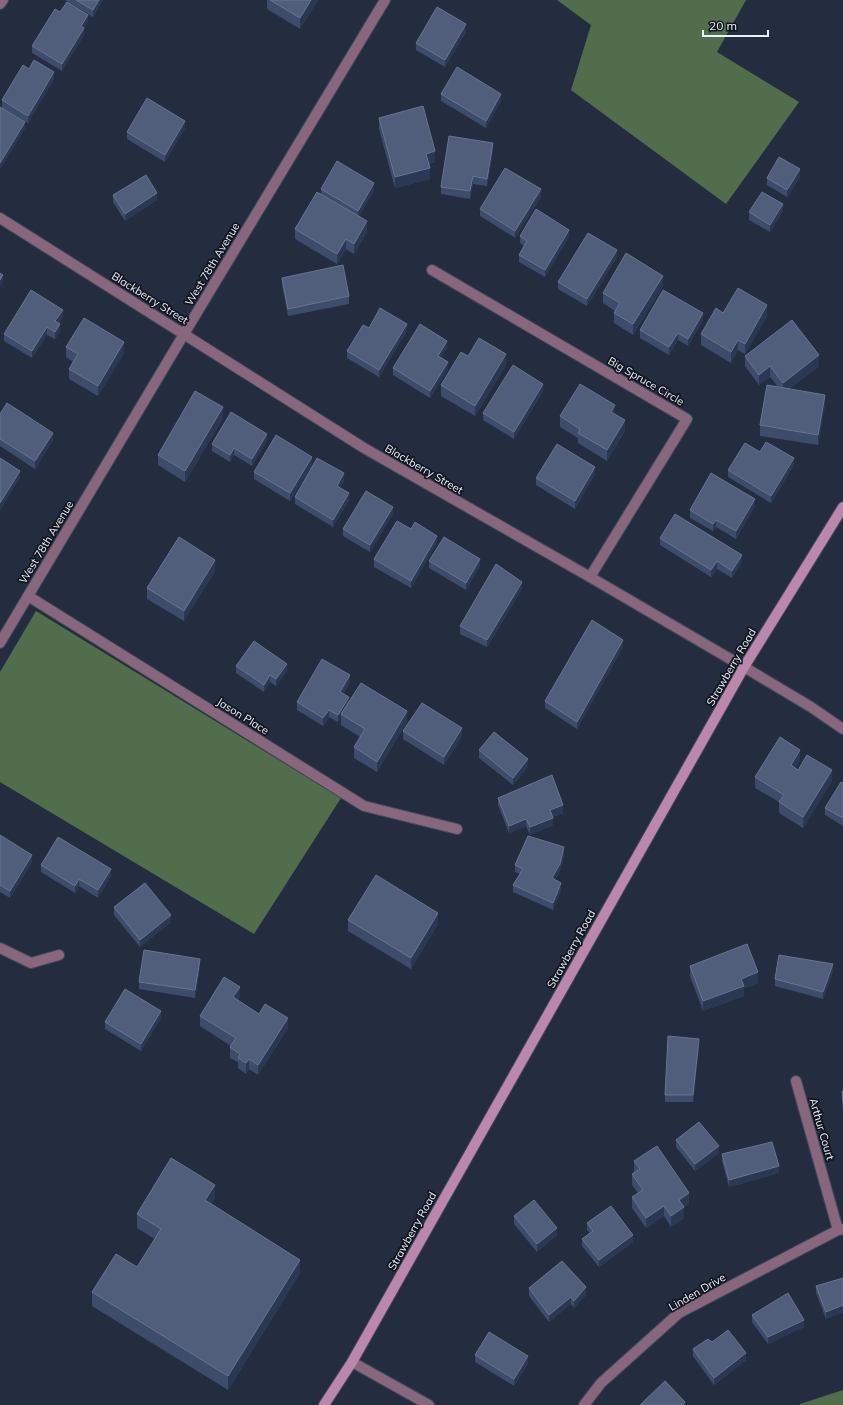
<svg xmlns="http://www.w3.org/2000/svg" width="843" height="1405" font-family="Mulish,sans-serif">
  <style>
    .forest { fill: #526d4c }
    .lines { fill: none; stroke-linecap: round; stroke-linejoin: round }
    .street-casing { stroke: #40495a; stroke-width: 12 }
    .secondary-casing { stroke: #40495a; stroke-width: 12 }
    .street { stroke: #88677e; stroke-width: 10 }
    .secondary { stroke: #bc87ad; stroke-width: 10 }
    .wall { fill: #3d4c6b }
    .shaded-wall { fill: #2b3853 }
    .building { fill: #505d7b; stroke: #687590 }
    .labels { text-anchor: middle; stroke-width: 3.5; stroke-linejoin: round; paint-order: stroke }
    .street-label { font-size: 11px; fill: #ecf2ff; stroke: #11151e }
  </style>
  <rect width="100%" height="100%" fill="#242d3f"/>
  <g class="forest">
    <polygon points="557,0 746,0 717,52 799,102 726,204 571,90 591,25"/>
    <polygon points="36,611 341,798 254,934 0,782 0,672"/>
    <polygon points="843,1390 843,1405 799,1405 800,1404"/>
  </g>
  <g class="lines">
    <g class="street-casing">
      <g id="street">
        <polyline points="0,4 3,0"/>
        <polyline points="0,218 364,448 590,577 744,667 811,707 843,729"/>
        <polyline points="432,270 687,419 590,577"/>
        <polyline points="28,596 364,806 457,829"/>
        <polyline points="0,643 184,334 385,0"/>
        <polyline points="0,948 31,963 59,955"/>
        <polyline points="796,1081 838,1230"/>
        <polyline points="352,1362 429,1405"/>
        <polyline points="584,1405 601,1383 679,1313 838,1230 843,1229"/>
      </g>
    </g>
    <g class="secondary-casing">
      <polyline id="secondary" points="324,1405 352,1362 744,667 843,507"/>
    </g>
    <use href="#street" class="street"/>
    <use href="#secondary" class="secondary"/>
  </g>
  <g class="wall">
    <polygon points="65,0 103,0 93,17"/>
    <polygon points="267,0 318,0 300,29 267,9"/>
    <polygon points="60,12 88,22 84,28 84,35 62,71 32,53 32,46"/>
    <polygon points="466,32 445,67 416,50 416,43"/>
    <polygon points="29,69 54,79 28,123 4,109 25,129 2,108 2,100"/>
    <polygon points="441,94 501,101 486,128 441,101"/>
    <polygon points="379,118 435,162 429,164 430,179 395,188 379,129"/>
    <polygon points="185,128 165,162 127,139 127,132"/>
    <polygon points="493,150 487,186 473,184 470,199 441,194 441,187"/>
    <polygon points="800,177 787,197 767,185 767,178"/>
    <polygon points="321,189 374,191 359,216 367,232 354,254 346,249 337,264 295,239 295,229 321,194"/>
    <polygon points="113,195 157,200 125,221 113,202"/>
    <polygon points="541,197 515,238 480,216 480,209"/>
    <polygon points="783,211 770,232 749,220 749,212"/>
    <polygon points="520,236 569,237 545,277 519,262 519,255 524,246 520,243"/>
    <polygon points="617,257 587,306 558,289 558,282"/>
    <polygon points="282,278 349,296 349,304 288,316 282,285"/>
    <polygon points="663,286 633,335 614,323 614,313 615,311 603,303 603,293"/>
    <polygon points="723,313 767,316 745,354 738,350 731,363 701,345 701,334"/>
    <polygon points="63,317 59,323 60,331 55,339 47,335 32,358 4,341 4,334"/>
    <polygon points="703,320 688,346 678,340 669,355 640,338 640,330"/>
    <polygon points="369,328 407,331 379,377 347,358 347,351"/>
    <polygon points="66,347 124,353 98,396 69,379 69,369 73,362 66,357"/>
    <polygon points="447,348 441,357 448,369 430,398 393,375 393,368"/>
    <polygon points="468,356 506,365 475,416 441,396 441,385"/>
    <polygon points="745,356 819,366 789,389 825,405 818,445 760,436 760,425 778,387 770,377 759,385 745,366"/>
    <polygon points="543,391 514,439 483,420 483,413"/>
    <polygon points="0,414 53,440 35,469 0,446"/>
    <polygon points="615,414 625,431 607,461 578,443 578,438 560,427 560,416"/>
    <polygon points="223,418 185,482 158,465 158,455"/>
    <polygon points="267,441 252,466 234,455 230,462 212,451 212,444"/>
    <polygon points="312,464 290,501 254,479 254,472"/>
    <polygon points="794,465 771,503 728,477 728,470"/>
    <polygon points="595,474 575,509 536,485 536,478"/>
    <polygon points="344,481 340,488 349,500 333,527 295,504 295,497"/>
    <polygon points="755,506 736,539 716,527 713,531 690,518 690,510"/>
    <polygon points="393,514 370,552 343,536 343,529"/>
    <polygon points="411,529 437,543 411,588 374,567 374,559"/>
    <polygon points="660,538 742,562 732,578 717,569 711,577 660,545"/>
    <polygon points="429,561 480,566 466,590 429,568"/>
    <polygon points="215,571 184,621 147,599 147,588"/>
    <polygon points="522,589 487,647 460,634 460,626"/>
    <polygon points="623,647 577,729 545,708 545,701"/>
    <polygon points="236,666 287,671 276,686 270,682 264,692 236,673"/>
    <polygon points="350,683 343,694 349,702 407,722 377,772 354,758 354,747 360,737 341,725 341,717 338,722 329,717 323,726 297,710 297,702"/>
    <polygon points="403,731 462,736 444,765 403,739"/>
    <polygon points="479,750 528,767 513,785 479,758"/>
    <polygon points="800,760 795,768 798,770 832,781 803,828 779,813 779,802 755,788 755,777"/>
    <polygon points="843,783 843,826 825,815 825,808"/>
    <polygon points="498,798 563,813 552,817 553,825 530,835 526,826 509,833 498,805"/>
    <polygon points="0,835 32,862 10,898 0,892"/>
    <polygon points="564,855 560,871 555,880 561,890 553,910 513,892 513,885 520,874 515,872 515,865"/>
    <polygon points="41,865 111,876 98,898 79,886 75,893 41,872"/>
    <polygon points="114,907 171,922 140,947 114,915"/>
    <polygon points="348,920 438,924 411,969 348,931"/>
    <polygon points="200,966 195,998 139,989 139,982"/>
    <polygon points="690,966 758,983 744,988 744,996 703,1011 690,976"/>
    <polygon points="833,972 823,999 775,986 775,979"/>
    <polygon points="240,997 238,1000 259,1014 288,1028 258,1075 249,1069 246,1074 238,1068 238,1062 230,1058 230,1047 231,1046 200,1026 200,1016"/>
    <polygon points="161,1018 141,1051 105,1029 105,1022"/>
    <polygon points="699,1046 693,1102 665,1102 665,1095"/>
    <polygon points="842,1091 843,1091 843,1112 842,1102"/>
    <polygon points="676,1140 719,1153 695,1171 676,1147"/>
    <polygon points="722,1154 779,1173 729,1187 722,1161"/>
    <polygon points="634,1161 689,1203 684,1207 684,1218 671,1227 664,1216 646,1228 632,1208 632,1197 638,1193 632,1185 632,1174 635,1173 634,1172"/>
    <polygon points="215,1198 211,1204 300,1273 228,1390 92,1306 92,1292 137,1267 155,1239 137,1228 137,1214"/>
    <polygon points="514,1216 557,1235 537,1252 514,1224"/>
    <polygon points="587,1223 633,1242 599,1267 582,1246 582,1239 590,1233 587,1230"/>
    <polygon points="843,1278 826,1319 816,1293 816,1286"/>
    <polygon points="529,1288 586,1295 574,1308 571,1304 549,1322 529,1296"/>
    <polygon points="752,1315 804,1327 768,1344 752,1322"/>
    <polygon points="693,1349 746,1360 714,1385 693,1356"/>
    <polygon points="475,1355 528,1363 514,1386 475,1362"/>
  </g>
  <g class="shaded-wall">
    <polygon points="99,0 103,0 93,17 93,10"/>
    <polygon points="311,0 318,0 300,29 300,18"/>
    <polygon points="88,15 88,22 84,28 84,35 62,71 62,64 81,26"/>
    <polygon points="466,24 466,32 445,67 445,60"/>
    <polygon points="54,72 54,79 28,123 28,116"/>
    <polygon points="501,94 501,101 486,128 486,121"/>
    <polygon points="185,121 185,128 165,162 165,155"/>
    <polygon points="25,122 25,129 0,170 0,163"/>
    <polygon points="493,143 493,150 487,186 487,179"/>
    <polygon points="435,151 435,162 426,164 426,154"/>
    <polygon points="430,168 430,179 395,188 395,177"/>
    <polygon points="800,169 800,177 787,197 787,190"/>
    <polygon points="473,176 473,184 470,199 470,191"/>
    <polygon points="374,183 374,191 358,218 358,211"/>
    <polygon points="541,189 541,197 515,238 515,231"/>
    <polygon points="157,193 157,200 125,221 125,214"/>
    <polygon points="783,204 783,211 770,232 770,225"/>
    <polygon points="367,221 367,232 354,254 354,244"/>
    <polygon points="569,230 569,237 545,277 545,270"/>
    <polygon points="346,239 346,249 337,264 337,254"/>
    <polygon points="617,250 617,257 587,306 587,299"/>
    <polygon points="3,275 3,282 0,287 0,280"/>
    <polygon points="663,276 663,286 633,335 633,324"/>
    <polygon points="767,305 767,316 745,354 745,344"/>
    <polygon points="63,310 63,317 55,329 55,321"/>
    <polygon points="703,313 703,320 688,346 688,339"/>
    <polygon points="60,324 60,331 55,339 55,332"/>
    <polygon points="407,324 407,331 379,377 379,370"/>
    <polygon points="47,327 47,335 32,358 32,351"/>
    <polygon points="678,333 678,340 669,355 669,347"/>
    <polygon points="738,340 738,350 731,363 731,352"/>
    <polygon points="447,341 447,348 438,363 438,356"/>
    <polygon points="124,342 124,353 98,396 98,386"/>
    <polygon points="506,354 506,365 475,416 475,406"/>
    <polygon points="819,355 819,366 783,393 783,383"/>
    <polygon points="448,362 448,369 430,398 430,391"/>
    <polygon points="770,366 770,377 759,385 759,375"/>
    <polygon points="543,384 543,391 514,439 514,432"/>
    <polygon points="825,395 825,405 818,445 818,435"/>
    <polygon points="615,405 615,416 611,412"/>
    <polygon points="223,407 223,418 185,482 185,471"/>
    <polygon points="625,420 625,431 607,461 607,450"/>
    <polygon points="53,433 53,440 35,469 35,461"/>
    <polygon points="267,434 267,441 252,466 252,459"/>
    <polygon points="234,448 234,455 230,462 230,455"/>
    <polygon points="312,457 312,464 290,501 290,493"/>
    <polygon points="794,458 794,465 771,503 771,496"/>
    <polygon points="595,467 595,474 575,509 575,501"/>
    <polygon points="20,471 20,478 0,511 0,503"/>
    <polygon points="344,473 344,481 337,493 337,486"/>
    <polygon points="349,493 349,500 333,527 333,520"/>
    <polygon points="755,499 755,506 736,539 736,531"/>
    <polygon points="393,507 393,514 370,552 370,545"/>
    <polygon points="716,520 716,527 713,531 713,524"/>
    <polygon points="437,536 437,543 411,588 411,581"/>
    <polygon points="742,555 742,562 732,578 732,571"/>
    <polygon points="480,559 480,566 466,590 466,583"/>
    <polygon points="215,560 215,571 184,621 184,611"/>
    <polygon points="717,561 717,569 711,577 711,570"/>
    <polygon points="522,582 522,589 487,647 487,640"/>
    <polygon points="623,640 623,647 577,729 577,722"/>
    <polygon points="287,664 287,671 276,686 276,679"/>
    <polygon points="270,675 270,682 264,692 264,685"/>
    <polygon points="350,675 350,683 340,699 340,692"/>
    <polygon points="349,697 349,704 341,714 341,717 338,722 338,715"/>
    <polygon points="329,710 329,717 323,726 323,718"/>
    <polygon points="407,711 407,722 377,772 377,762"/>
    <polygon points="462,728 462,736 444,765 444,757"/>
    <polygon points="800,750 800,760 791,776 791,765"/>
    <polygon points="528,759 528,767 513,785 513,778"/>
    <polygon points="832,770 832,781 803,828 803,817"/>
    <polygon points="563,805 563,813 550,817 550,810"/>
    <polygon points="553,818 553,825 530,835 530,827"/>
    <polygon points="526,819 526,826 509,833 509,826"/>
    <polygon points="564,847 564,855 560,871 552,885 552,878"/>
    <polygon points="32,855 32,862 10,898 10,891"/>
    <polygon points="111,869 111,876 98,898 98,890"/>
    <polygon points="79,879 79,886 75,893 75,886"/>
    <polygon points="561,883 561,890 553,910 553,903"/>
    <polygon points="438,913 438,924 411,969 411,958"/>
    <polygon points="171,915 171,922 140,947 140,940"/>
    <polygon points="200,959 200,966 195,998 195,990"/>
    <polygon points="833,964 833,972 823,999 823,992"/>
    <polygon points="758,972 758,983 744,988 744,996 703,1011 703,1001 741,979"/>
    <polygon points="240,987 240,997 233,1008 233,997"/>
    <polygon points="161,1011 161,1018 141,1051 141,1044"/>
    <polygon points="288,1018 288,1028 258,1075 258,1065"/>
    <polygon points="699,1039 699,1046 693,1102 693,1095"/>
    <polygon points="249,1059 249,1069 246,1074 246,1063"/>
    <polygon points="719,1146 719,1153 695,1171 695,1164"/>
    <polygon points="779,1166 779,1173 729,1187 729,1180"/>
    <polygon points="215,1185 215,1198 205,1214 205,1200"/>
    <polygon points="689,1193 689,1203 679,1210 679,1200"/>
    <polygon points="664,1206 664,1216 646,1228 646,1218"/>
    <polygon points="684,1207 684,1218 671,1227 671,1216"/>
    <polygon points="557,1228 557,1235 537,1252 537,1244"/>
    <polygon points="633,1235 633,1242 599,1267 599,1260"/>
    <polygon points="300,1260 300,1273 228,1390 228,1376"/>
    <polygon points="586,1287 586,1295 574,1308 574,1301"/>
    <polygon points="571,1297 571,1304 549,1322 549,1315"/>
    <polygon points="843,1305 843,1313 826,1319 826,1312"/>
    <polygon points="804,1320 804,1327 768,1344 768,1337"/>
    <polygon points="746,1353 746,1360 714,1385 714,1378"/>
    <polygon points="528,1356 528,1363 514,1386 514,1379"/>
  </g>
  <g class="building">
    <polygon points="76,0 99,0 93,10"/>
    <polygon points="270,0 311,0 300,18"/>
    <polygon points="67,2 88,15 81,26 84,28 62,64 32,46 55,9 60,12"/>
    <polygon points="437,7 466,24 445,60 416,43"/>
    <polygon points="34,60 54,72 28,116 2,100 23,65 29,69"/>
    <polygon points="457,67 501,94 486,121 441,94"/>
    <polygon points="147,98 185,121 165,155 127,132"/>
    <polygon points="423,106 435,151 426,154 430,168 395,177 379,118"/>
    <polygon points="0,107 25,122 0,163"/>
    <polygon points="449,136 493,143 487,179 473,176 470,191 441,187"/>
    <polygon points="779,157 800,169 787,190 767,178"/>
    <polygon points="337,161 374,183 358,211 321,189"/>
    <polygon points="505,168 541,189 515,231 480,209"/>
    <polygon points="146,175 157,193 125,214 113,195"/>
    <polygon points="317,192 367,221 354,244 346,239 337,254 295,229"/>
    <polygon points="762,192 783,204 770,225 749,212"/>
    <polygon points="536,209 569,230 545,270 519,255 527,241 520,236"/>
    <polygon points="588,233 617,250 587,299 558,282"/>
    <polygon points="626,253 663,276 633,324 614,313 620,303 603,293"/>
    <polygon points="343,265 349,296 288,309 282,278"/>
    <polygon points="0,273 3,275 0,280"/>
    <polygon points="738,288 767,305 745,344 738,340 731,352 701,334 716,308 723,313"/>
    <polygon points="31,290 63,310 55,321 60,324 55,332 47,327 32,351 4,334"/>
    <polygon points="663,290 703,313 688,339 678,333 669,347 640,330"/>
    <polygon points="380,308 407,324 379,370 347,351 363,325 369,328"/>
    <polygon points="84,318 124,342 98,386 69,369 78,354 66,347"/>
    <polygon points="792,320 819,355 783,383 770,366 759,375 745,356"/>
    <polygon points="420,324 447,341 438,356 448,362 430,391 393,368"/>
    <polygon points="479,338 506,354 475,406 441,385 461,352 468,356"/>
    <polygon points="513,365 543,384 514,432 483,413"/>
    <polygon points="580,384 615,405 611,412 625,420 607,450 578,433 580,429 560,416"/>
    <polygon points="767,385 825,395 818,435 760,425"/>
    <polygon points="195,391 223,407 185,471 158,455"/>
    <polygon points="7,403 53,433 35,461 0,439 0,414"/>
    <polygon points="231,412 267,434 252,459 234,448 230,455 212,444"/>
    <polygon points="276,435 312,457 290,493 254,472"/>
    <polygon points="766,442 794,458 771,496 728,470 745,443 760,452"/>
    <polygon points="557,444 595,467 575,501 536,478"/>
    <polygon points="0,458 20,471 0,503"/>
    <polygon points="317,458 344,473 337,486 349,493 333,520 295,497"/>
    <polygon points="711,473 755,499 736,531 716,520 713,524 690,510"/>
    <polygon points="366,491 393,507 370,545 343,529"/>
    <polygon points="675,514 742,555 732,571 717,561 711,570 660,538"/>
    <polygon points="397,521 411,529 415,522 437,536 411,581 374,559"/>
    <polygon points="179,537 215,560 184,611 147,588"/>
    <polygon points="444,537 480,559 466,583 429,561"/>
    <polygon points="496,564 522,582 487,640 460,626"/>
    <polygon points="592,620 623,640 577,722 545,701"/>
    <polygon points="254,641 287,664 276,679 270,675 264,685 236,666"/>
    <polygon points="322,659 350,675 340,692 349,697 338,715 329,710 323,718 297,702"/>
    <polygon points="361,683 407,711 377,762 354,747 365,729 341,714"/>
    <polygon points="422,703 462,728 444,757 403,731"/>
    <polygon points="494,732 528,759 513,778 479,750"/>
    <polygon points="780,737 800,750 791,765 798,770 807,755 832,770 803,817 779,802 784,795 755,777"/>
    <polygon points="552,775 563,805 550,810 553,818 530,827 526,819 509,826 498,798"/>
    <polygon points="841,782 843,783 843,818 825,808"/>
    <polygon points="0,835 32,855 10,891 0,885"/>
    <polygon points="528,836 564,847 560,864 552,878 561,883 553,903 513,885 523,869 515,865"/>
    <polygon points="58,837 111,869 98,890 79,879 75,886 41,865"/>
    <polygon points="376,875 438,913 411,958 348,920"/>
    <polygon points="145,883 171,915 140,940 114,907"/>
    <polygon points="747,944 758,972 741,979 744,986 703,1001 690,966"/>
    <polygon points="144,950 200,959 195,990 139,982"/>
    <polygon points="779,955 833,964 823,992 775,979"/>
    <polygon points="224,977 240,987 233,997 259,1014 265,1004 288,1018 258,1065 249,1059 246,1063 238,1058 240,1054 230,1047 236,1038 200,1016"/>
    <polygon points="125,989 161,1011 141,1044 105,1022"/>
    <polygon points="668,1036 699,1039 693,1095 665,1095"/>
    <polygon points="842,1091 843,1091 843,1102"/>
    <polygon points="699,1122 719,1146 695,1164 676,1140"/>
    <polygon points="772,1142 779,1166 729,1180 722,1154"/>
    <polygon points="657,1146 689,1193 679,1200 684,1207 671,1216 664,1206 646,1218 632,1197 643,1190 632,1174 640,1169 634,1161"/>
    <polygon points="171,1158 215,1185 205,1200 300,1260 228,1376 92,1292 116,1254 137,1267 161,1229 137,1214"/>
    <polygon points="534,1200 557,1228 537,1244 514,1216"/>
    <polygon points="611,1206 633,1235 599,1260 582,1239 593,1231 587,1223"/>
    <polygon points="562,1261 586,1287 574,1301 571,1297 549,1315 529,1288"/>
    <polygon points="843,1278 843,1305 826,1312 816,1286"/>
    <polygon points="788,1293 804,1320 768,1337 752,1315"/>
    <polygon points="728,1330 746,1353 714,1378 693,1349 708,1339 712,1342"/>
    <polygon points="489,1332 528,1356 514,1379 475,1355"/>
    <polygon points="665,1381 685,1402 683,1405 640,1405"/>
  </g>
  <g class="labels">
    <g class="street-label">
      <text transform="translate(212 264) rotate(-59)" y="4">West 78th Avenue</text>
      <text transform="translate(150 298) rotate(32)" y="4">Blackberry Street</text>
      <text transform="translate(646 381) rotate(30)" y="4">Big Spruce Circle</text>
      <text transform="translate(424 469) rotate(30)" y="4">Blackberry Street</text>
      <text transform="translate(46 542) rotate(-59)" y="4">West 78th Avenue</text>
      <text transform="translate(731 667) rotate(-60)" y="4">Strawberry Road</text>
      <text transform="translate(243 716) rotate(32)" y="4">Jason Place</text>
      <text transform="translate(571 949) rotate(-61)" y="4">Strawberry Road</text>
      <text transform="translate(822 1129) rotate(74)" y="4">Arthur Court</text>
      <text transform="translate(412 1231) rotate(-61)" y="4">Strawberry Road</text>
      <text transform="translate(697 1292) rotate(-30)" y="4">Linden Drive</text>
    </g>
  </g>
  <path d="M703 30v6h65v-6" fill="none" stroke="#ecf2ff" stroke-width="2"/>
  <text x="709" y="30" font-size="12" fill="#ecf2ff" stroke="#11151e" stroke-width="3" paint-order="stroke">20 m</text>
</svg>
